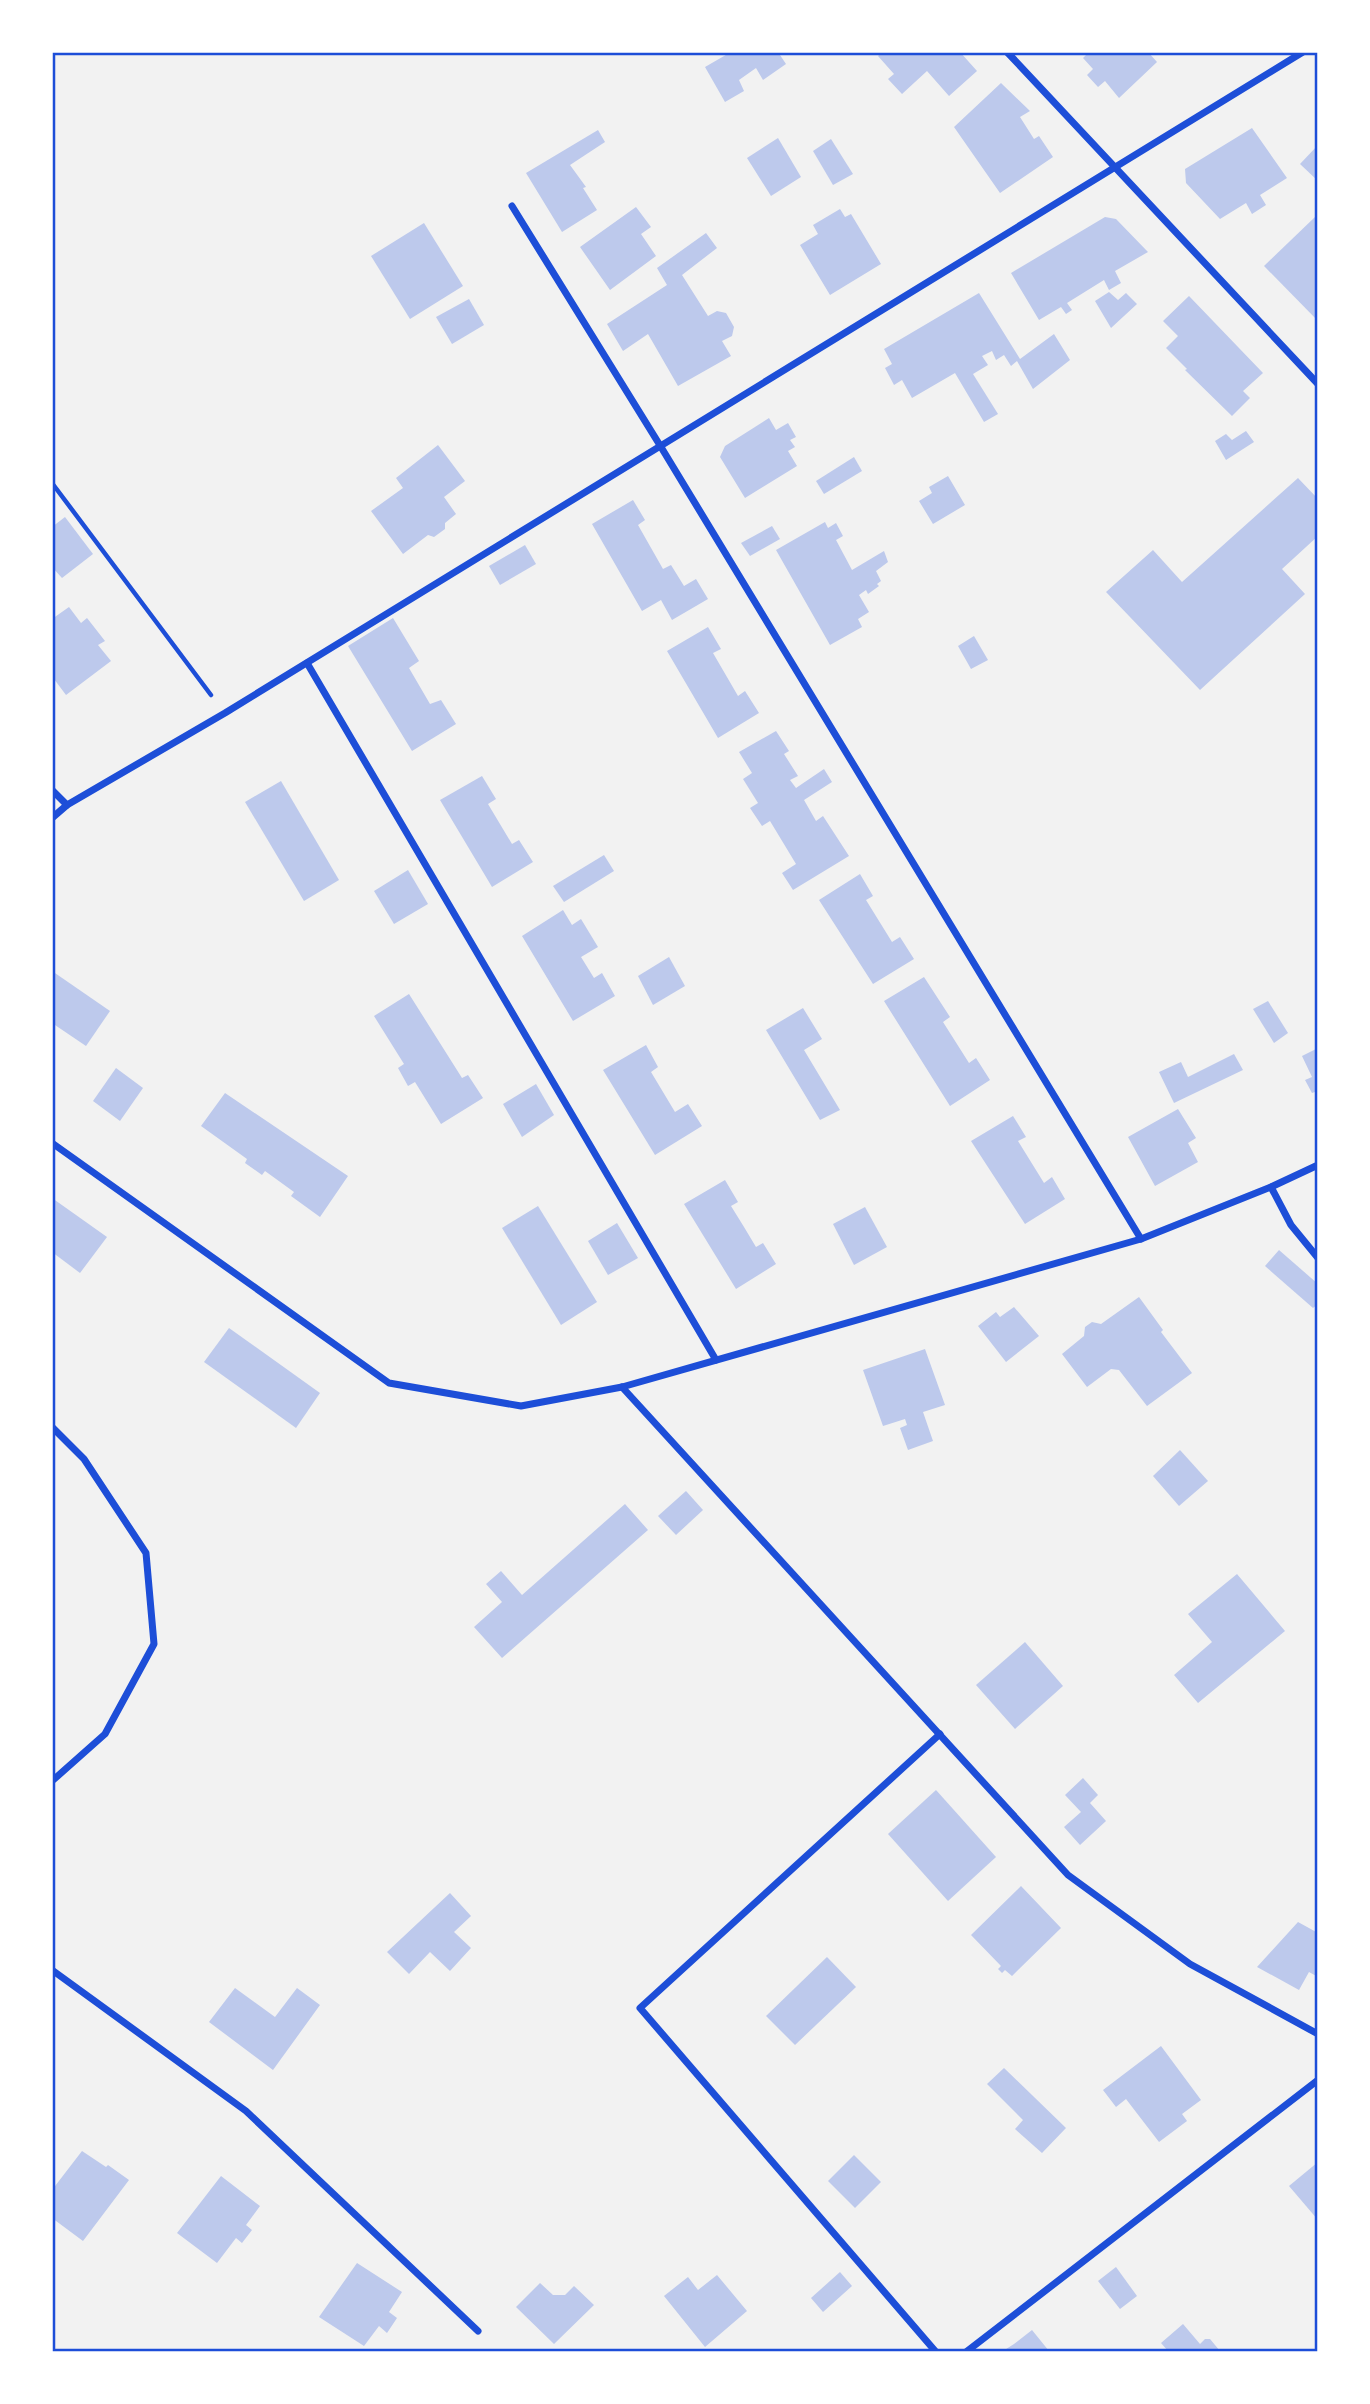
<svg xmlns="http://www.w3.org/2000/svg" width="1370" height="2404" font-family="Signika,sans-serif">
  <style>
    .building { fill: #bdc9ec }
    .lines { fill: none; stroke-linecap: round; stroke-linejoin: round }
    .path { stroke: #1d4ed8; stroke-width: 4.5 }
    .minor { stroke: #1d4ed8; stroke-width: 7 }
    .neatline { fill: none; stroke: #1d4ed8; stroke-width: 2.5 }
  </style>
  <rect width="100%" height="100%" fill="#f2f2f2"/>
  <g class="building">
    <polygon points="731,52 778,52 786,64 763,80 756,68 739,80 744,91 725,102 705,67"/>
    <polygon points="882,52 960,52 977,71 949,96 927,71 902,94 888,79 894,74 878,56"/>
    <polygon points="1089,52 1148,52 1157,62 1119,98 1105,81 1098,87 1087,75 1093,69 1083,58"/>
    <polygon points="1001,83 1030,111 1020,117 1034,139 1039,136 1053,157 1000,193 954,127"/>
    <polygon points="1252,128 1287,178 1260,195 1266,205 1252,214 1246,203 1220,219 1186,183 1185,169"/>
    <polygon points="598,130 605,142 570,165 586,187 583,188 597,210 562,232 526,173"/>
    <polygon points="778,138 801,177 771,196 747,158"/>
    <polygon points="831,139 853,174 833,185 813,151"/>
    <polygon points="1318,145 1318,181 1300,164"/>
    <polygon points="636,207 651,227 641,234 656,256 610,290 580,247"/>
    <polygon points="840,209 845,217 851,214 881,264 830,295 800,245 818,234 813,225"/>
    <polygon points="1105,217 1116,219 1148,252 1115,271 1121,283 1109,290 1104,280 1067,303 1072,310 1066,314 1061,307 1039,320 1011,273"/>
    <polygon points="1315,217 1318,219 1318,321 1264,266"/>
    <polygon points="424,223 463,286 410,319 371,256"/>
    <polygon points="706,233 717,248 682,275 708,316 717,311 726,313 734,327 732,336 722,341 731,356 678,386 648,334 623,351 607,324 667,285 657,268"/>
    <polygon points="1109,292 1118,300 1126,293 1137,304 1111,328 1095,301"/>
    <polygon points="979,293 1020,359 1054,334 1070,360 1033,389 1017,361 1011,366 1004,355 996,360 992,351 982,356 988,365 973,374 998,414 984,422 955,373 912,398 902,380 894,385 885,368 892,364 884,349"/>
    <polygon points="1189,296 1263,373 1243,391 1250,398 1232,416 1185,370 1187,369 1166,348 1178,336 1163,321"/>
    <polygon points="469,299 484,325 452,344 436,317"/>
    <polygon points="769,418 776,430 788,423 796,437 790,440 795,447 788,451 797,466 745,498 720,457 725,446"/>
    <polygon points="1246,431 1254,442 1226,460 1215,441 1226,434 1232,440"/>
    <polygon points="438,445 465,481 444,497 456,514 445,523 445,529 434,537 428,535 403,554 371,511 403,488 396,478"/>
    <polygon points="854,457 862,471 824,494 816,481"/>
    <polygon points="948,476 965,505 933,524 919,501 932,493 929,487"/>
    <polygon points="1298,478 1318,499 1318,536 1282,569 1305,594 1200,690 1106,592 1153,550 1182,582"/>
    <polygon points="633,500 645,520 638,525 663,569 671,565 684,586 696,579 708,599 672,620 661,600 642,611 592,524"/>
    <polygon points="65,517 93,554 62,578 52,567 52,527"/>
    <polygon points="825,522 828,528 836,523 843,536 836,540 852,570 884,551 888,562 876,571 881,581 877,584 879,586 868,594 866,590 859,595 869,612 858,619 862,627 830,645 776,550"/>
    <polygon points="772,526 780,539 750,556 741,543"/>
    <polygon points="525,545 536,564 500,585 489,566"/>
    <polygon points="69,607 81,623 87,618 105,641 98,645 111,661 66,695 54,679 52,680 52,619"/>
    <polygon points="393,618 419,661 409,668 430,704 441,700 456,724 412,751 348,646"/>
    <polygon points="708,627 721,649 713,653 738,696 745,691 759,713 718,738 667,651"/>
    <polygon points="974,636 988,660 971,669 958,646"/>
    <polygon points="776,731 789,751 784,754 798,776 790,780 796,788 824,769 832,782 804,800 816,821 823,816 849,856 793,890 782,873 796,864 770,821 762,826 750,808 758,803 743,779 752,773 739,752"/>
    <polygon points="482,776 496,799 488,804 512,844 519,840 533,862 492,887 440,800"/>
    <polygon points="281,781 339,880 304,901 245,802"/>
    <polygon points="604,855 614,871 564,902 553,886"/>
    <polygon points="408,870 428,904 394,924 374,891"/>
    <polygon points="860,874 873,896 866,900 892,942 900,937 914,959 873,984 819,900"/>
    <polygon points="563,910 572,925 581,919 598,947 581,957 594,978 602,973 615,996 573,1021 522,936"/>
    <polygon points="669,957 685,986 653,1005 638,976"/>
    <polygon points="52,971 110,1011 86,1046 52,1023"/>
    <polygon points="924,977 950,1017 943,1022 969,1063 976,1058 990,1080 950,1106 884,1001"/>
    <polygon points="409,994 462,1078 468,1075 483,1098 441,1124 415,1082 408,1086 398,1068 404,1064 374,1016"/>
    <polygon points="1268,1001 1288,1033 1274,1043 1253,1009"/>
    <polygon points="803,1008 822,1039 804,1050 840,1110 820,1120 766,1030"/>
    <polygon points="646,1045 658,1067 651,1072 675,1112 688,1104 702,1126 655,1155 603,1070"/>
    <polygon points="1318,1048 1318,1091 1312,1093 1305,1080 1312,1077 1302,1056"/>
    <polygon points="1234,1054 1243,1070 1174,1103 1159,1072 1181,1062 1188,1077"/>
    <polygon points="116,1068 143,1088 120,1121 93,1101"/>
    <polygon points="536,1084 554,1115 522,1137 503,1104"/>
    <polygon points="225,1093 348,1176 320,1217 291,1196 294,1192 265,1171 262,1175 245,1163 247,1159 201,1126"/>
    <polygon points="1178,1109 1196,1138 1188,1143 1198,1162 1155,1186 1128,1137"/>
    <polygon points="1013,1116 1026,1137 1018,1141 1044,1183 1052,1177 1065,1199 1025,1224 971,1141"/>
    <polygon points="725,1180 738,1202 731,1206 744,1227 756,1247 763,1243 776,1264 736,1289 684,1204"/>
    <polygon points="52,1198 107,1237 80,1273 52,1252"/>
    <polygon points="538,1206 597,1302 561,1325 502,1228"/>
    <polygon points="865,1207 887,1247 854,1265 833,1224"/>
    <polygon points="617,1223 638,1258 608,1275 588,1241"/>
    <polygon points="1279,1250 1318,1284 1318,1304 1313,1308 1265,1266"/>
    <polygon points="1139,1297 1163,1330 1161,1332 1192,1373 1147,1406 1119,1370 1111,1369 1087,1387 1062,1354 1084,1336 1085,1327 1092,1322 1101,1324"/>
    <polygon points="1014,1307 1039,1336 1006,1362 978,1326 996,1312 1000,1317"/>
    <polygon points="229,1328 320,1393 296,1428 204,1362"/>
    <polygon points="925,1349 945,1405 923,1412 933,1441 908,1450 900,1428 907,1425 905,1419 883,1426 863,1370"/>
    <polygon points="1180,1450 1208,1481 1179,1506 1153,1476"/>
    <polygon points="686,1491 703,1510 676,1535 658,1516"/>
    <polygon points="625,1504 648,1530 502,1658 474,1627 502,1602 486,1584 501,1571 522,1595"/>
    <polygon points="1237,1574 1285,1631 1198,1703 1174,1675 1212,1642 1188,1614"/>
    <polygon points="1025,1642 1063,1686 1015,1729 976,1685"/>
    <polygon points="1083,1778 1098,1795 1090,1803 1106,1821 1080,1845 1064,1827 1081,1812 1065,1795"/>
    <polygon points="936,1790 996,1857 948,1901 888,1834"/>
    <polygon points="1021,1886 1061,1928 1012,1976 1005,1970 1002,1973 998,1969 1001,1966 971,1935"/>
    <polygon points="450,1893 471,1916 454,1932 471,1948 450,1971 430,1952 409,1974 387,1952"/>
    <polygon points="1298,1922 1318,1933 1318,1977 1309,1972 1299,1990 1257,1967"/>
    <polygon points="827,1957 856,1987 795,2045 766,2016"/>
    <polygon points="235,1988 275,2017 297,1988 320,2005 273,2070 209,2022"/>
    <polygon points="1161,2046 1201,2100 1182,2114 1187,2121 1159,2142 1126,2099 1116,2107 1103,2090"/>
    <polygon points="1004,2068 1066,2128 1042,2153 1015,2129 1023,2120 987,2084"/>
    <polygon points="82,2151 106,2167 108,2165 129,2180 83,2241 52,2218 52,2190"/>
    <polygon points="854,2155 881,2182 855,2208 828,2181"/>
    <polygon points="1318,2162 1318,2220 1289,2186"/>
    <polygon points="221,2176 260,2206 246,2225 252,2230 242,2243 236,2238 217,2263 177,2233"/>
    <polygon points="357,2263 402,2292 389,2312 397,2318 387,2333 379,2326 364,2346 319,2317"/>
    <polygon points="1116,2267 1137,2296 1120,2309 1098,2281"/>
    <polygon points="840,2272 852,2286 823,2312 811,2298"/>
    <polygon points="717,2275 747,2311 705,2347 664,2296 688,2277 698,2290"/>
    <polygon points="540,2283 553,2295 565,2295 574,2286 594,2305 554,2344 516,2307"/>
    <polygon points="1183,2324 1200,2344 1205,2339 1210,2339 1220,2351 1168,2351 1161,2343"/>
    <polygon points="1032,2330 1049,2351 1003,2351 1014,2344"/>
  </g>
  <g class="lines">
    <polyline class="path" points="52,483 211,695"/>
    <g class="minor">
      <polyline points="1007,52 1318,384"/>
      <polyline points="512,206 661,447 1141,1239"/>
      <polyline points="307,663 716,1360"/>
      <polyline points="52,790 67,805"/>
      <polyline points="52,818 67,805 225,713 1303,52"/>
      <polyline points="52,1143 389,1383 521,1406 622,1387 1141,1239 1271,1187 1318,1165"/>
      <polyline points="1271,1187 1291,1225 1318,1258"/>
      <polyline points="622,1387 1068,1875 1190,1964 1318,2034"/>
      <polyline points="52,1427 84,1459 146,1553 154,1644 105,1734 52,1781"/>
      <polyline points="52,1970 246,2111 478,2331"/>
      <polyline points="936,2352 640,2008 940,1734"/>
      <polyline points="966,2352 1318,2080"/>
    </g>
  </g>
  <rect width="1370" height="2404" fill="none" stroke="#ffffff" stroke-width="108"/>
  <rect x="54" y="54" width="1262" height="2296" class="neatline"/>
</svg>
